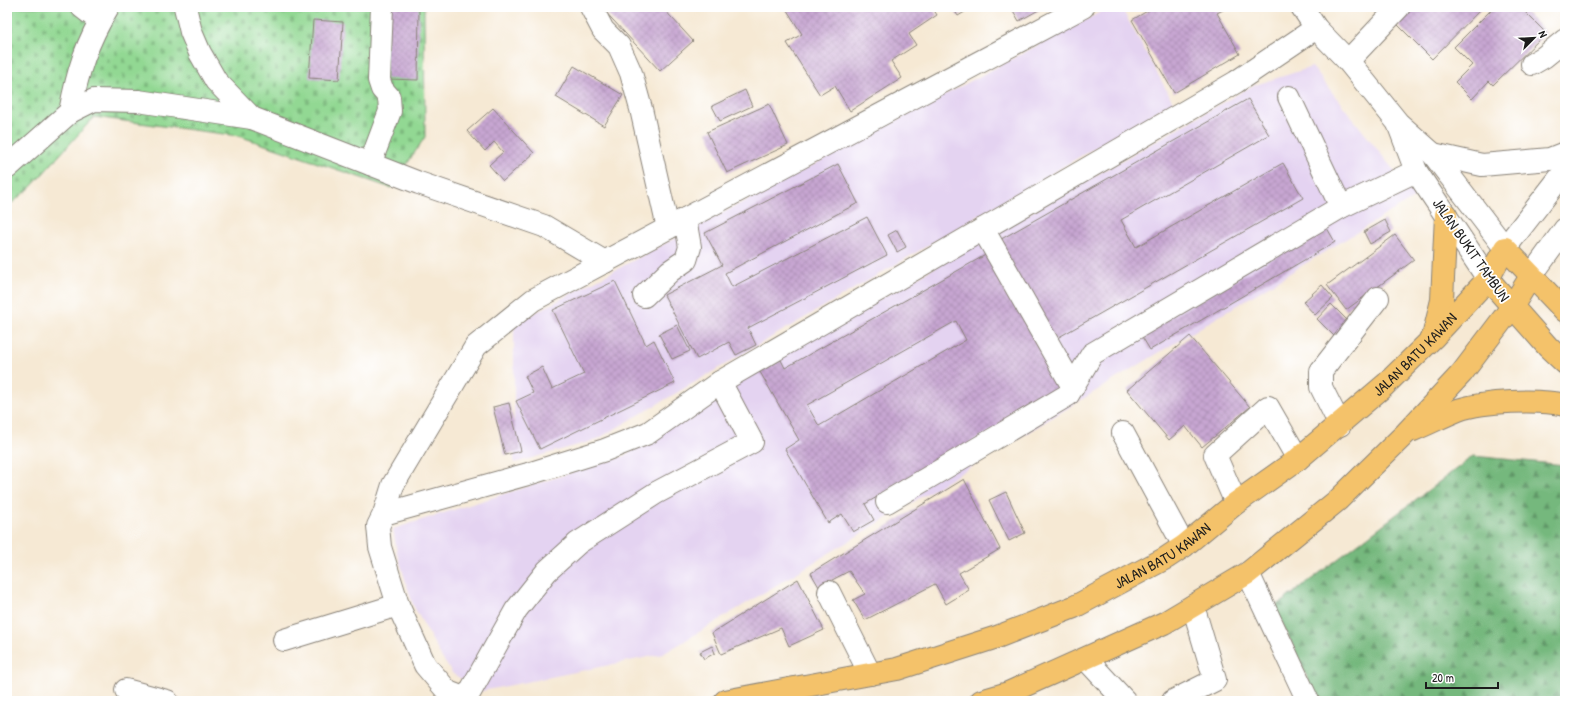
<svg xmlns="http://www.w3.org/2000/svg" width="1572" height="708" font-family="'Patrick Hand',sans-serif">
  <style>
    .built { fill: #e4d3f1 }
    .forest { fill: url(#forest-firs); stroke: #486a4c }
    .cemetery { fill: url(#cemetery-stones); stroke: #577a58 }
    .building { fill: url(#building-cross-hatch); fill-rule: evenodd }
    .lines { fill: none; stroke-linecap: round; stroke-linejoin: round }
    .minor-casing { stroke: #898278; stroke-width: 24 }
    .major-casing { stroke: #898278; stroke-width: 24 }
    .minor { stroke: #fff; stroke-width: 22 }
    .major { stroke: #f4c26a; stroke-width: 22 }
    .labels { text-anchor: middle; stroke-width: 3.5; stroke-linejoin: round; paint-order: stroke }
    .street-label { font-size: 15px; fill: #1c1c1c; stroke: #fff }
  </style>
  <defs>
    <pattern id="forest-firs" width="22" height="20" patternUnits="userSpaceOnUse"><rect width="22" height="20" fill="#75b87d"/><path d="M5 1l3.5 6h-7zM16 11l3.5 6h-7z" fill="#5f9566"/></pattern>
    <pattern id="cemetery-stones" width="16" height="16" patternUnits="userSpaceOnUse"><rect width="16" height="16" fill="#92d893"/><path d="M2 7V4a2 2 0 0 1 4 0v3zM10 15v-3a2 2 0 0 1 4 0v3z" fill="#7db97e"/></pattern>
    <pattern id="building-cross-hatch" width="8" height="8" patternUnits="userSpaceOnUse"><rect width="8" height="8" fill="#c7a6d2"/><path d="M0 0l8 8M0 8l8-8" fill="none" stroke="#aa8eb4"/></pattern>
  </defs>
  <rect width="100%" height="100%" fill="#fff"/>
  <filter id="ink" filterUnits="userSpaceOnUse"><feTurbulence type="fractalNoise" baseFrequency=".025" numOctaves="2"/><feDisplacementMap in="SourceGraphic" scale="8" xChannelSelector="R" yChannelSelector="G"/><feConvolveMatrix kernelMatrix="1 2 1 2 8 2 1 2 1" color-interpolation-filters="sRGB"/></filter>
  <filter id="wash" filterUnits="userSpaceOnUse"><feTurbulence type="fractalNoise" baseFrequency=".012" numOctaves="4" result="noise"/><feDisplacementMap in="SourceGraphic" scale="16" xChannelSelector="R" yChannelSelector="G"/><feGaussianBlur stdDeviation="0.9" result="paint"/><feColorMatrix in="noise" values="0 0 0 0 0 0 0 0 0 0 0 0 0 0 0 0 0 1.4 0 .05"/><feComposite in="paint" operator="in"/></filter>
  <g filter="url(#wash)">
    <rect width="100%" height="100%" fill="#f6e9d4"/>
    <g class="built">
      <polygon points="1110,7 1121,7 1173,102 596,440 514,463 514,324"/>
      <polygon points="1312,67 1415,197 663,654 482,691 453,674 442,658 413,605 397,553 393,529 624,456 738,380 1252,86"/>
    </g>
    <polygon class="forest" points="1473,456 1565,465 1565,701 1318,701 1275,607"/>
    <polygon class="cemetery" points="7,7 424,7 425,137 391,188 239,136 94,117 30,188 7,207"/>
    <g id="blocks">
      <g class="building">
        <polygon points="387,7 419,7 418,80 386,79"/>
        <polygon points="601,7 662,7 693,41 660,71"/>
        <polygon points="785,7 932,7 937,15 909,34 916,45 891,61 902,78 850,111 835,86 820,95 787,43 802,34"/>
        <polygon points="952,7 973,7 958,16"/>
        <polygon points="1011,7 1044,7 1019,21"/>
        <polygon points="1154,7 1223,7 1225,9 1217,13 1240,54 1174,93 1132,20"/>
        <polygon points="1404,7 1483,7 1432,59 1392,19"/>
        <polygon points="1494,7 1520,7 1546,33 1493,85 1489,81 1472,99 1455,82 1472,65 1454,47"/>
        <polygon points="313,20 343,22 339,80 309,78"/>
        <polygon points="574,66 623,95 604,126 556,97"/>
        <polygon points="745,90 752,106 720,121 712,106"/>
        <polygon points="1248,99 1269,135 1121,220 1136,247 1283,163 1303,198 1052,341 996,242"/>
        <polygon points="769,104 788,145 727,173 707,132"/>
        <polygon points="493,108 534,153 503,181 489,165 503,152 494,142 485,151 467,131"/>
        <polygon points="838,164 858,203 725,273 732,287 867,217 887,255 748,328 756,345 736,355 729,342 697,359 664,295 722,265 705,233"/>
        <polygon points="1385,220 1391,232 1370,244 1364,232"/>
        <polygon points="1327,228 1335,242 1150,350 1141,335"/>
        <polygon points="897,230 906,247 897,252 888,235"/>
        <polygon points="1395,235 1414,260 1346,310 1327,285"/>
        <path d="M989,253L1065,387L865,504L874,520L853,532L842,514L828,523L785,449L799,440L760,372L781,360L785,368ZM956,321L966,340L819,426L807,405Z"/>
        <polygon points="615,281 646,345 654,340 675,383 540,449 516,401 533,393 525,376 542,367 552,389 584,374 553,310"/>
        <polygon points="1322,285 1333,298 1315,315 1303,302"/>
        <polygon points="1331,304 1349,322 1335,337 1317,319"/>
        <polygon points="677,325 690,351 672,359 659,334"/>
        <polygon points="1190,336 1250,407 1202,447 1185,426 1169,440 1127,390"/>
        <polygon points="509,403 521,451 505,455 493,407"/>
        <polygon points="964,479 1000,549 959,573 969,590 946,604 935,584 865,620 853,600 865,594 849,571 819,587 811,573"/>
        <polygon points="1006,492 1025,533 1009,541 989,500"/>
        <polygon points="798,579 824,630 789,646 781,628 721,654 712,633"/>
        <polygon points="712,646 715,653 704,659 700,652"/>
      </g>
    </g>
  </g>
  <g filter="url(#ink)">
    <use href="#blocks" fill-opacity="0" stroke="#898278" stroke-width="1"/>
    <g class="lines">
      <g class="minor-casing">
        <g id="minor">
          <polyline points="82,7 100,21"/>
          <polyline points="185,7 191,32 200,53 216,81 252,118 419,183 544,226 605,262"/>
          <polyline points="591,7 603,30 619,46 631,73 641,109 668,228"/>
          <polyline points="1302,7 1316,28 1348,61 1398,123 1433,154 1505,248 1565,171"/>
          <polyline points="1348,61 1399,7"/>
          <polyline points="1532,64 1544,57 1565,40"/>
          <polyline points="1289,97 1341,207"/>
          <path d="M70,112C78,70 86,44 108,7"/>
          <polyline points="1399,126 1416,171 1488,279"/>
          <polyline points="1433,154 1482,165 1550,159 1565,153"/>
          <polyline points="370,164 390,111 389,97 382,89 379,80 382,7"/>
          <polyline points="7,168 70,112 94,100 138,101 252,118"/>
          <polyline points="983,229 1073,387"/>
          <polyline points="1531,276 1565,229"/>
          <polyline points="644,296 670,271 686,260 690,247 685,219"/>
          <polyline points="1340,425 1321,387 1321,371 1378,298"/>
          <polyline points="1123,433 1184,546"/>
          <polyline points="887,502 1068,395 1092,354 1341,207 1416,171"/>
          <polyline points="1236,503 1215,455 1268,407 1298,459"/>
          <polyline points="384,514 528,474 605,450 648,433 720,382 1236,82 1316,28"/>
          <polyline points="1248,573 1308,701"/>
          <polyline points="829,592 870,674"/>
          <polyline points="284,640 398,605"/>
          <polyline points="1086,659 1125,701"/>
          <polyline points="126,690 167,701"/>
          <polyline points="466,699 448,692 425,665 398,605 380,547 378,526 384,514 393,485 476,346 533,300 1083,7"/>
          <polyline points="468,701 466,699 516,610 547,571 578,543 656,493 752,442 720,382"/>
          <polyline points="1173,701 1215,680 1193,606"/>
        </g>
      </g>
      <g class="major-casing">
        <g id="major">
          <polyline points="1488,279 1548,347 1565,363"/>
          <polyline points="1433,337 1442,300 1446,215"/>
          <path d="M1413,430C1428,424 1443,416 1458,410C1485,401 1538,399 1565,405"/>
          <path id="s1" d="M725,701L897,669L997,637L1074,607L1166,558L1184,546L1236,503L1298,459L1385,385L1433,338L1488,279L1505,248L1565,311"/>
          <polyline points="981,701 1008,693 1164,623 1248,573 1338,500 1406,433 1462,373 1512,307 1531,276"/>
        </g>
      </g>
      <use href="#minor" class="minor"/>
      <use href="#major" class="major"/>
    </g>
  </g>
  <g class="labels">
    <g class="street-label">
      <text transform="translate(1471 250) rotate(55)" y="5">JALAN BUKIT TAMBUN</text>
      <text dy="5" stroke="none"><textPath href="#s1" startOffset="789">JALAN BATU KAWAN</textPath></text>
      <text dy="5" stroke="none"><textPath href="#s1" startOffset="465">JALAN BATU KAWAN</textPath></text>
    </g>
  </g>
  <rect width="1572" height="708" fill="none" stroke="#fff" stroke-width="24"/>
  <g transform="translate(1534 38) rotate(66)" stroke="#ffffff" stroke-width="3" paint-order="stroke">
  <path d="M0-3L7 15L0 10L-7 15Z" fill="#1c1c1c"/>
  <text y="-6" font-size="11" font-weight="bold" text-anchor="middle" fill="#1c1c1c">N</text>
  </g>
  <path d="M1426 682v6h72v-6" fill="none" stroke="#1c1c1c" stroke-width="2"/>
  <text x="1432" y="682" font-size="12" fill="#1c1c1c" stroke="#ffffff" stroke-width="3" paint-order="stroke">20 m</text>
</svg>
